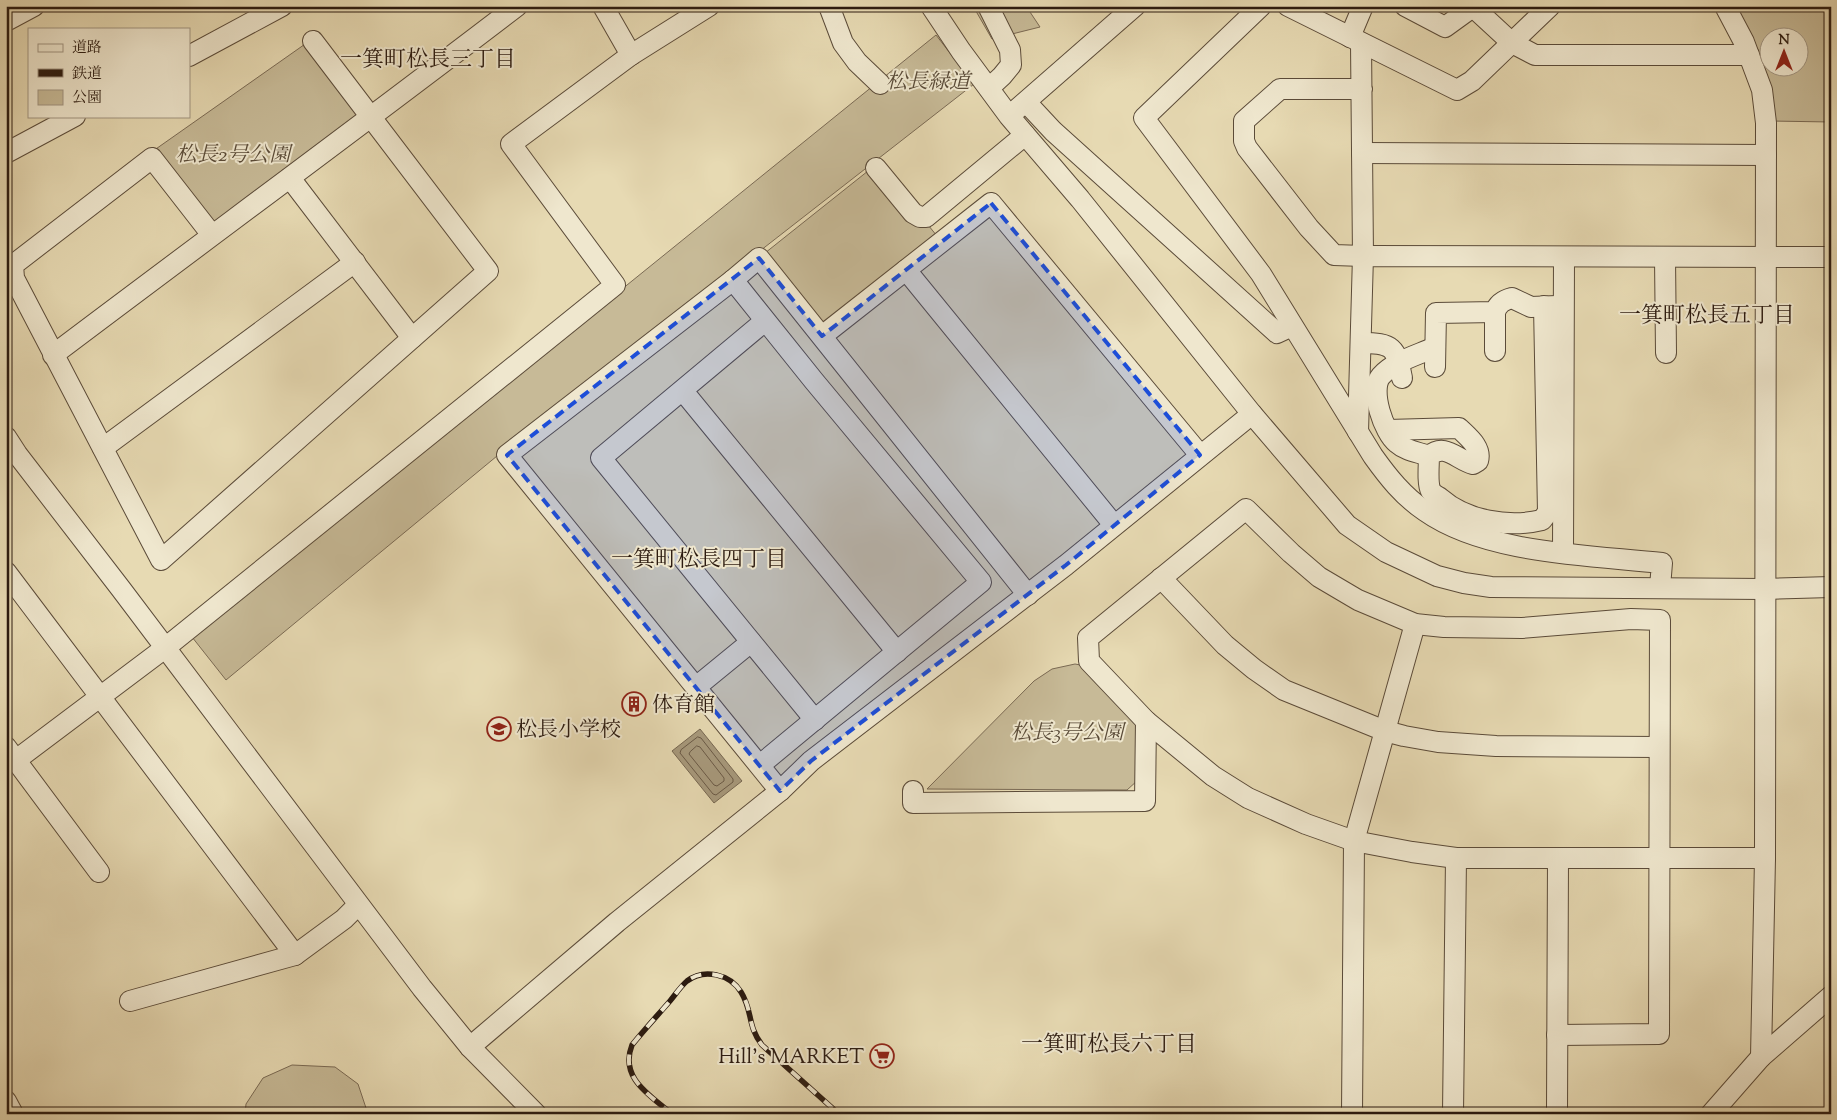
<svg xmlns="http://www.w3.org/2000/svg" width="1837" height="1120" font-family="'Sorts Mill Goudy','Noto Serif JP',serif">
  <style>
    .green { fill: #c7ba97; stroke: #7a6a54; fill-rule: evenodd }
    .water { fill: #a7997c; stroke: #766751 }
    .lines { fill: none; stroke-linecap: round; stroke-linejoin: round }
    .shore { stroke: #6a5a46; stroke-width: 1 }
    .minor-casing { stroke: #5b4b39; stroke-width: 22 }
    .minor { stroke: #efe7ce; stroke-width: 20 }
    .rail-casing { stroke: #2c1b10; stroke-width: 5.5 }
    .rail { stroke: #efe7ce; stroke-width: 4; stroke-dasharray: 11; stroke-linecap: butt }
    .marked { fill: #1d4ed8; fill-opacity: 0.2; stroke: #1d4ed8; stroke-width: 4; stroke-dasharray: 10 6; stroke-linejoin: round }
    .labels { text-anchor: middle; stroke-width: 4; stroke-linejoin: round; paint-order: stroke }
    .park-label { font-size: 21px; font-style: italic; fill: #5a4b38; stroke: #efe7ce }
    .poi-label { font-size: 21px; fill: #2c1b10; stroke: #efe7ce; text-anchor: start }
    .neighbourhood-label { font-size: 22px; fill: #2c1b10; stroke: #efe7ce }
  </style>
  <rect width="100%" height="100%" fill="#e7dab3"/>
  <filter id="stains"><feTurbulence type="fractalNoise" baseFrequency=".004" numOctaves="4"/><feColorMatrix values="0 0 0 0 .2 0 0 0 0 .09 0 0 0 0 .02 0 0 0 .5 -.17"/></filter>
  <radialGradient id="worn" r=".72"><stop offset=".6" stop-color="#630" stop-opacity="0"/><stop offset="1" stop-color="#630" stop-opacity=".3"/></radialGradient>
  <g class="green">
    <polygon points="973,6 1026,6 1040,27 992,39"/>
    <path d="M1731,6H1831V122L1770,121ZM1770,38H1800V68H1770Z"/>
    <polygon points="936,35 974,84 497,456 226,680 192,637"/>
    <polygon points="308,42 364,117 214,228 153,151"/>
    <polygon points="878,163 937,236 824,326 765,253"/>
    <polygon points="1075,664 1086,666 1138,721 1138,780 1127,790 927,789 1034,681 1052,669"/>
    <polygon points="292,1065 335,1067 358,1084 368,1114 245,1114 246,1104 263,1078"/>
  </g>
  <polygon class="water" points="700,729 742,781 714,803 672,751"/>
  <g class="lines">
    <g class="shore">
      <polygon points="698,737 701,738 733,779 733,782 716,795 713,794 680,753 681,750"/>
      <polygon points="697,746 700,747 724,778 724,781 717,786 714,785 689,754 690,752"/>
    </g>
    <g class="minor-casing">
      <g id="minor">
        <polyline points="603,6 631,55"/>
        <polyline points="829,6 843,43 857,62 880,84"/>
        <polyline points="931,6 961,51 1009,116 1080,199 1252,414 1347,525 1386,552 1437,576 1464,583 1491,587 1765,589 1831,587"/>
        <polyline points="988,6 1010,50 1011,65 1002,76 989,88"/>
        <path d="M1261,6L1144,118L1261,274L1373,456C1388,477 1403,496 1425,511C1486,554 1589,555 1662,563L1660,587"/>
        <polyline points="1288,6 1457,90 1472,81 1550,6"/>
        <polyline points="1405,6 1445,27 1474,6"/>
        <polyline points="1725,6 1744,42 1762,90 1766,123 1765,858 1761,1057"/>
        <polyline points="1473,7 1512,43 1535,55 1749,55"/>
        <polyline points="6,21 34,6"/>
        <polyline points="1350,37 1363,6"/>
        <polyline points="1361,43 1363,256 1334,255 1309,228 1247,148 1244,141 1244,121 1280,89 1362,89"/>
        <polyline points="189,56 282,6"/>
        <polyline points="1026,102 1053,131 1277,333 1292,326"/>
        <polyline points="1016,110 1135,6"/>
        <polyline points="6,153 75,116"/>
        <polyline points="1362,153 1766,155"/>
        <polyline points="876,168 913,213 920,217 926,217 1025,135"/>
        <polyline points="290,178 412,338"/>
        <polyline points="212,235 152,158 13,265 14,278 161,560 488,271 313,41"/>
        <polyline points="1665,257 1666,353"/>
        <polyline points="906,270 1114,525"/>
        <polyline points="733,280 759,258 1028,595"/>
        <polyline points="1495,312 1495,351"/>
        <polyline points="765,321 601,458 815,720"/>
        <polyline points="822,336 991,203 1200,455"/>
        <path d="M1361,343C1393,343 1396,347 1402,378"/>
        <path d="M53,355C208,238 363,124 517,6"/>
        <path d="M1435,367L1436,313L1495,312C1498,303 1504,300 1512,298L1531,307L1557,306"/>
        <polyline points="683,391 897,652"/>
        <path d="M1388,430L1459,428C1468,437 1482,447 1478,461L1473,464C1457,460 1445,442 1429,456C1429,464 1427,484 1431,491C1433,494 1437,496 1440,498C1466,521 1509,528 1542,520L1548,512L1544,306"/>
        <polyline points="1358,432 1363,256 1831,257"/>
        <polyline points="6,437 17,454 121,589 422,988 470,1047 536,1114"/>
        <polyline points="103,448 355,262"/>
        <path d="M1429,456C1418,452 1406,451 1397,443C1384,433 1369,390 1381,376C1394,361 1418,355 1435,347"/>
        <polyline points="1563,552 1564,257"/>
        <polyline points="6,572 295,955"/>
        <polyline points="1161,578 1225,645 1254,669 1284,690 1385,731 1404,736 1438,742 1496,746 1659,747"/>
        <polyline points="696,687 751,642"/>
        <polyline points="6,747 99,872"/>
        <polyline points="16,760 165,648 615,285 511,144 631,55 709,6"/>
        <polyline points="760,765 981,582 814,381 733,280 507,455 780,791"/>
        <polyline points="913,791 913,803 1145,801 1146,721"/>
        <polyline points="130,1001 295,955 344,919 358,905"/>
        <polyline points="1557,1035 1659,1034 1660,620 1631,619 1522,628 1444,627 1415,624 1358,600 1319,577 1291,553 1246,509 1088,638 1089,661 1146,721 1213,776 1248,798 1306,824 1354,841 1412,852 1456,858 1765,858"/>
        <polyline points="470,1047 617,922 780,791 811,761 1066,565 1252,414"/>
        <polyline points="6,1101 13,1114"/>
        <polyline points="1352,1114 1354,841 1415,624"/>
        <polyline points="1453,1114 1456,858"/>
        <polyline points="1557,1114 1558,858"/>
        <polyline points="1711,1114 1761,1057 1831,996"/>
      </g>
    </g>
    <use href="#minor" class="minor"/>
    <g class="rail-casing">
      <path id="rail" d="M672,1114C650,1095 619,1078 632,1045C644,1030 657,1016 670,1001C675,995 681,986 687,981C704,968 730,974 741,992C753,1011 747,1026 762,1045L839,1114"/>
    </g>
    <use href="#rail" class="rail"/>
  </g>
  <path class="marked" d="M991,203L1200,455L1066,565L811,761L780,791L507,455L759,258L822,336Z"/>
  <defs>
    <g id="building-ring" transform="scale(1.25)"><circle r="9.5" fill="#efe7ce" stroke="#8f2418" stroke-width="1.5"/><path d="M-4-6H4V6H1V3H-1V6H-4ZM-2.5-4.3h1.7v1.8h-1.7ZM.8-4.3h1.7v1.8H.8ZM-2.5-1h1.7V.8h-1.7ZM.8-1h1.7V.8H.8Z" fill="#8f2418"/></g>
    <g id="school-ring" transform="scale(1.25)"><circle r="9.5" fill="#efe7ce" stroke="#8f2418" stroke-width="1.5"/><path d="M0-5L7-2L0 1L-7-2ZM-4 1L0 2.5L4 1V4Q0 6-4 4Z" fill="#8f2418"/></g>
    <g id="supermarket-ring" transform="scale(1.25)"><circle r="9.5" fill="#efe7ce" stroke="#8f2418" stroke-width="1.5"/><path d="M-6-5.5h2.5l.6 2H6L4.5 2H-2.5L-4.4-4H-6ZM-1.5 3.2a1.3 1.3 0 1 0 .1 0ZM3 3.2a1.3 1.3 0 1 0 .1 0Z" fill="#8f2418"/></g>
  </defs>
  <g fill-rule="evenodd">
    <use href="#building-ring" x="634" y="704"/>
    <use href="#school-ring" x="499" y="729"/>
    <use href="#supermarket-ring" x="882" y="1056"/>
  </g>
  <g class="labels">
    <g class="park-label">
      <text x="928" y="88">松長緑道</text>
      <text x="233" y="161">松長2号公園</text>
      <text x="1067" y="739">松長3号公園</text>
    </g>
    <g class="poi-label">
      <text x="652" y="711">体育館</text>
      <text x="516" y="736">松長小学校</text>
      <text x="864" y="1063" text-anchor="end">Hill’s MARKET</text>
    </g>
    <g class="neighbourhood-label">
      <text x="428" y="66">一箕町松長三丁目</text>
      <text x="1707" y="322">一箕町松長五丁目</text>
      <text x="699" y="566">一箕町松長四丁目</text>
      <text x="1109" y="1051">一箕町松長六丁目</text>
    </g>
  </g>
  <rect width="1837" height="1120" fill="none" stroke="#e7dab3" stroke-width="25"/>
  <rect x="8" y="8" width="1822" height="1105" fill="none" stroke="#2c1b10" stroke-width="2.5"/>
  <rect x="12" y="12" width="1812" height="1095" fill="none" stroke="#2c1b10"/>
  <rect x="28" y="28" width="162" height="90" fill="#efe7ce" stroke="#a19582"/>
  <rect x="38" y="44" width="25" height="8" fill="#efe7ce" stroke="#a19582"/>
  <text x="72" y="52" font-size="15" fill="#2c1b10">道路</text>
  <rect x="38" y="69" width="25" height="8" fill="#2c1b10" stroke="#a19582"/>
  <text x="72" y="78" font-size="15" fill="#2c1b10">鉄道</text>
  <rect x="38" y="90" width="25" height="15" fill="#c7ba97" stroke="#a19582"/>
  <text x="72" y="102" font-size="15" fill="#2c1b10">公園</text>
  <g transform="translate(1784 52)"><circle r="24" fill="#efe7ce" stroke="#a19582"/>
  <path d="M0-4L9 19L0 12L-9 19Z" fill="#8f2418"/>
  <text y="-8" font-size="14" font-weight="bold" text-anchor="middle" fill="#2c1b10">N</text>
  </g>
  <rect width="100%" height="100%" filter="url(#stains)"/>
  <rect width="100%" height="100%" fill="url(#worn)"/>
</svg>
